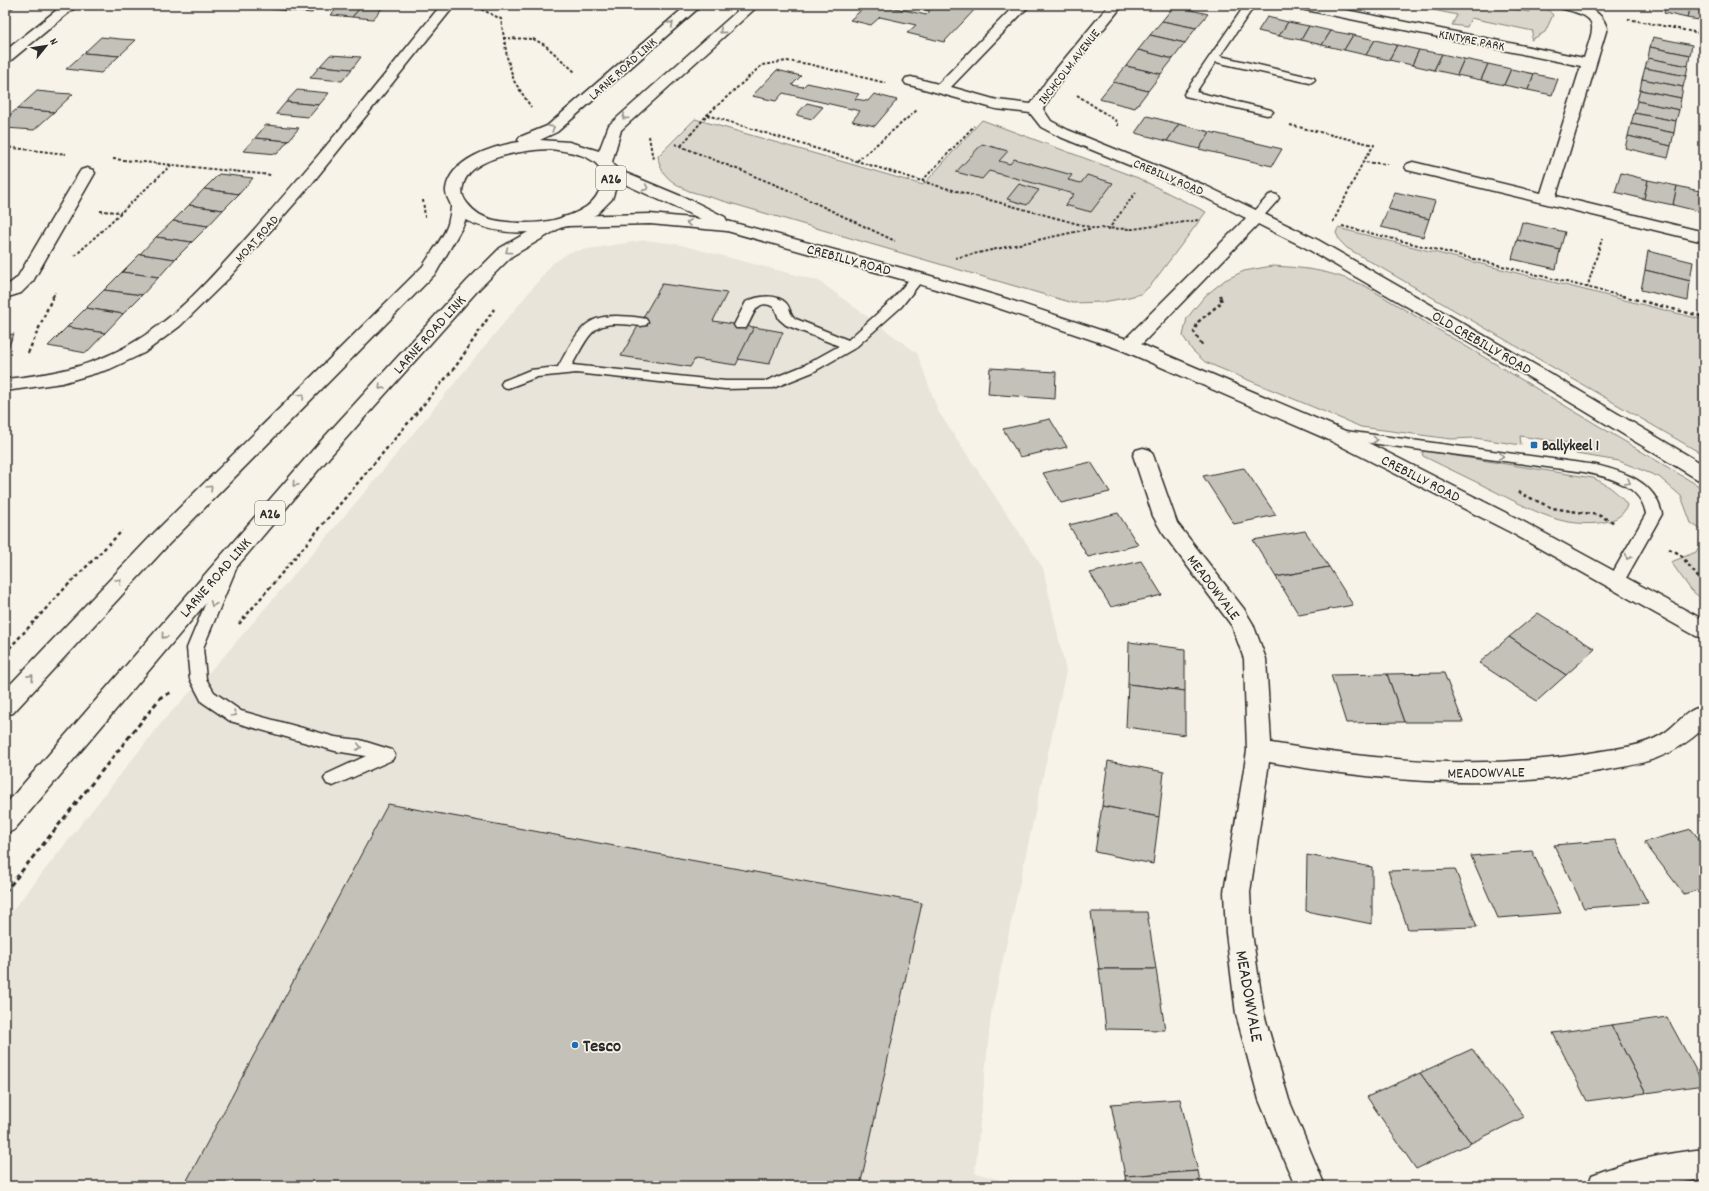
<svg xmlns="http://www.w3.org/2000/svg" width="1709" height="1191" font-family="Dekko,sans-serif">
  <style>
    .built { fill: #e8e4da }
    .green { fill: #dad6cc; stroke: #82807c }
    .building { fill: #c4c1b9; stroke: #2b2b2b }
    .lines { fill: none; stroke-linecap: round; stroke-linejoin: round }
    .service-casing { stroke: #2b2b2b; stroke-width: 3 }
    .minor-casing { stroke: #2b2b2b; stroke-width: 3 }
    .tertiary-casing { stroke: #2b2b2b; stroke-width: 3 }
    .primary-casing { stroke: #2b2b2b; stroke-width: 3 }
    .path-far2 { stroke: #2b2b2b; stroke-width: 2; stroke-dasharray: 3 2; stroke-linecap: butt }
    .path-far1 { stroke: #2b2b2b; stroke-width: 2.5; stroke-dasharray: 3.5 3; stroke-linecap: butt }
    .path { stroke: #2b2b2b; stroke-width: 3; stroke-dasharray: 5 3.5; stroke-linecap: butt }
    .service { fill: #f7f3e8; fill-rule: evenodd }
    .minor { fill: #f7f3e8; fill-rule: evenodd }
    .tertiary { fill: #f7f3e8; fill-rule: evenodd }
    .primary { fill: #f7f3e8; fill-rule: evenodd }
    .oneway { stroke: #918f8a }
    .poi-dot { fill: #1f6fb2; stroke: #f7f3e8; stroke-width: 1.5 }
    .labels { text-anchor: middle; stroke-width: 3.5; stroke-linejoin: round; paint-order: stroke }
    .far-street-label { font-size: 13px; fill: #2b2b2b; stroke: #f7f3e8 }
    .shield { fill: #f7f3e8; stroke: #686764; stroke-width: 1 }
    .shield-label { font-size: 14px; font-weight: bold; fill: #2b2b2b }
    .street-label { font-size: 15px; fill: #2b2b2b; stroke: #f7f3e8 }
    .poi-label { font-size: 15px; font-weight: bold; fill: #2b2b2b; stroke: #f7f3e8; text-anchor: start }
    .near-street-label { font-size: 18px; fill: #2b2b2b; stroke: #f7f3e8 }
    .near-poi-label { font-size: 18px; font-weight: bold; fill: #2b2b2b; stroke: #f7f3e8; text-anchor: start }
  </style>
  <rect width="100%" height="100%" fill="#f7f3e8"/>
  <filter id="ink" filterUnits="userSpaceOnUse"><feTurbulence type="fractalNoise" baseFrequency=".025" numOctaves="2"/><feDisplacementMap in="SourceGraphic" scale="8" xChannelSelector="R" yChannelSelector="G"/><feConvolveMatrix kernelMatrix="1 2 1 2 8 2 1 2 1" color-interpolation-filters="sRGB"/></filter>
  <g filter="url(#ink)">
    <polygon class="built" points="645,240 677,244 819,281 917,353 938,411 1043,568 1066,671 991,1014 975,1173 1017,1184 1017,1186 5,1186 5,920 162,722 225,655 371,485 553,263 570,252"/>
    <g class="green">
      <path d="M1410,5H1493L1529,12L1531,5C1541,5 1547,8 1553,15L1545,32L1531,40L1533,31L1471,18L1467,27L1452,25L1457,15Z"/>
      <path d="M695,119L923,185L982,120L1138,178L1206,212L1151,285L1141,294L1125,298L1103,302L1073,303L689,191C673,183 660,176 658,156Z"/>
      <polygon points="1338,228 1704,320 1704,455 1347,248 1340,241 1336,233"/>
      <path d="M1272,266C1311,268 1331,271 1367,287L1704,489V532L1691,523L1681,496L1659,477L1619,461L1576,454L1574,444L1520,436L1521,445L1475,438L1451,439L1361,427L1205,362L1192,350L1183,336L1187,318L1205,296L1225,280L1244,271Z"/>
      <path d="M1425,451L1593,478C1608,485 1617,491 1627,505C1621,529 1575,525 1556,519C1537,513 1518,503 1500,494C1475,481 1449,469 1423,456L1422,453Z"/>
      <polygon points="1704,537 1704,601 1691,590 1671,562 1696,552"/>
    </g>
    <g class="building">
      <polygon points="5,5 17,5 10,10 5,10"/>
      <polygon points="274,5 297,5 291,11 270,9"/>
      <polygon points="297,5 319,5 312,13 291,11"/>
      <polygon points="340,5 363,5 352,17 331,15"/>
      <polygon points="363,5 385,5 373,19 352,17"/>
      <polygon points="867,5 893,5 891,7 926,15 930,11 922,9 926,5 979,5 944,42 907,33 916,25 880,17 871,25 850,20"/>
      <polygon points="1666,5 1690,5 1687,18 1664,13"/>
      <polygon points="1690,5 1704,6 1704,21 1687,18"/>
      <polygon points="1174,6 1208,14 1196,28 1162,21"/>
      <polygon points="1267,17 1288,22 1279,36 1258,31"/>
      <polygon points="1162,21 1196,28 1185,43 1150,35"/>
      <polygon points="1288,22 1309,26 1301,40 1279,36"/>
      <polygon points="1309,26 1331,31 1322,45 1301,40"/>
      <polygon points="1331,31 1353,35 1344,50 1322,45"/>
      <polygon points="1150,35 1185,43 1173,59 1138,50"/>
      <polygon points="1353,35 1375,40 1366,55 1344,50"/>
      <polygon points="101,37 120,39 136,40 119,56 84,53"/>
      <polygon points="1653,37 1692,45 1690,55 1650,47"/>
      <polygon points="1375,40 1397,45 1389,60 1366,55"/>
      <polygon points="1397,45 1419,50 1412,65 1389,60"/>
      <polygon points="1650,47 1690,55 1688,66 1648,58"/>
      <polygon points="1138,50 1173,59 1161,74 1126,66"/>
      <polygon points="1419,50 1442,54 1434,70 1412,65"/>
      <polygon points="84,53 119,56 101,73 66,69"/>
      <polygon points="1442,54 1464,59 1457,75 1434,70"/>
      <polygon points="330,55 361,57 352,69 320,66"/>
      <polygon points="1648,58 1688,66 1686,76 1645,68"/>
      <polygon points="1464,59 1488,64 1481,80 1457,75"/>
      <polygon points="1488,64 1511,69 1504,85 1481,80"/>
      <polygon points="320,66 352,69 342,81 310,78"/>
      <polygon points="1126,66 1161,74 1148,91 1113,82"/>
      <polygon points="1645,68 1686,76 1683,87 1642,79"/>
      <polygon points="1511,69 1534,74 1528,90 1504,85"/>
      <polygon points="777,70 801,76 792,85 803,87 807,83 859,94 855,99 868,101 874,94 897,100 875,126 852,121 860,111 783,93 776,101 752,96"/>
      <polygon points="1534,74 1558,79 1552,95 1528,90"/>
      <polygon points="1642,79 1683,87 1681,98 1640,90"/>
      <polygon points="1113,82 1148,91 1135,108 1099,99"/>
      <polygon points="297,90 329,93 319,105 286,102"/>
      <polygon points="1640,90 1681,98 1679,110 1637,101"/>
      <polygon points="37,91 56,93 73,94 54,112 17,109"/>
      <polygon points="1637,101 1679,110 1676,121 1634,113"/>
      <polygon points="286,102 319,105 309,117 276,114"/>
      <polygon points="807,103 823,107 812,119 796,115"/>
      <polygon points="17,109 54,112 34,130 5,128 5,119"/>
      <polygon points="1634,113 1676,121 1674,133 1631,124"/>
      <polygon points="1147,116 1179,124 1167,141 1135,133"/>
      <polygon points="1179,124 1210,132 1199,149 1167,141"/>
      <polygon points="1631,124 1674,133 1671,146 1628,136"/>
      <polygon points="266,125 299,128 288,141 255,138"/>
      <polygon points="1210,132 1282,149 1272,166 1199,149"/>
      <polygon points="1628,136 1671,146 1668,158 1625,148"/>
      <polygon points="255,138 288,141 277,154 243,151"/>
      <polygon points="982,144 1008,151 999,161 1010,164 1014,159 1072,175 1068,180 1081,183 1087,175 1113,183 1091,212 1065,205 1074,194 989,171 982,179 956,172"/>
      <polygon points="1621,173 1648,180 1644,199 1615,192"/>
      <polygon points="219,174 253,178 239,194 204,189"/>
      <polygon points="1648,180 1677,186 1673,205 1644,199"/>
      <polygon points="1019,184 1039,190 1027,205 1007,199"/>
      <polygon points="1677,186 1704,192 1702,212 1673,205"/>
      <polygon points="204,189 239,194 223,210 189,205"/>
      <polygon points="1395,192 1435,201 1429,219 1388,209"/>
      <polygon points="189,205 223,210 208,226 173,221"/>
      <polygon points="1388,209 1429,219 1423,237 1381,227"/>
      <polygon points="173,221 208,226 192,242 156,237"/>
      <polygon points="1522,222 1565,232 1560,250 1517,240"/>
      <polygon points="156,237 192,242 175,259 140,254"/>
      <polygon points="1517,240 1560,250 1556,269 1512,259"/>
      <polygon points="1648,251 1693,262 1690,281 1645,270"/>
      <polygon points="140,254 175,259 159,277 122,272"/>
      <polygon points="1645,270 1690,281 1688,301 1641,290"/>
      <polygon points="122,272 159,277 142,295 104,290"/>
      <polygon points="662,284 727,293 713,321 754,327 736,365 695,359 690,367 621,356"/>
      <polygon points="104,290 142,295 123,314 86,308"/>
      <polygon points="86,308 123,314 105,333 67,327"/>
      <polygon points="67,327 105,333 86,353 48,346"/>
      <polygon points="754,327 783,332 769,364 738,359"/>
      <polygon points="14,334 5,354 5,335"/>
      <polygon points="990,368 1056,372 1055,399 988,394"/>
      <polygon points="1050,419 1067,447 1020,457 1003,429"/>
      <polygon points="1091,462 1110,492 1061,503 1043,473"/>
      <polygon points="1244,468 1276,515 1234,524 1203,476"/>
      <polygon points="1118,513 1138,545 1088,557 1069,525"/>
      <polygon points="1305,531 1329,567 1276,577 1253,540"/>
      <polygon points="1141,561 1162,595 1111,607 1090,573"/>
      <polygon points="1329,567 1353,605 1299,615 1276,577"/>
      <polygon points="1538,613 1595,649 1566,675 1509,637"/>
      <polygon points="1509,637 1566,675 1537,701 1479,663"/>
      <polygon points="1129,642 1185,649 1185,691 1128,684"/>
      <polygon points="1444,673 1463,722 1404,722 1387,674"/>
      <polygon points="1387,674 1404,722 1346,723 1331,675"/>
      <polygon points="1128,684 1185,691 1185,735 1126,727"/>
      <polygon points="1108,761 1164,772 1159,817 1102,806"/>
      <polygon points="388,804 922,903 860,1186 184,1186"/>
      <polygon points="1102,806 1159,817 1153,864 1095,852"/>
      <polygon points="1691,829 1704,845 1704,888 1684,894 1644,842"/>
      <polygon points="1615,840 1648,903 1584,908 1554,845"/>
      <polygon points="1532,851 1561,913 1498,918 1471,856"/>
      <polygon points="1307,855 1372,867 1372,924 1306,911"/>
      <polygon points="1455,869 1477,927 1408,929 1388,871"/>
      <polygon points="1091,912 1147,912 1156,969 1099,969"/>
      <polygon points="1099,969 1156,969 1165,1030 1106,1029"/>
      <polygon points="1667,1017 1704,1085 1646,1093 1611,1025"/>
      <polygon points="1611,1025 1646,1093 1587,1101 1553,1033"/>
      <polygon points="1472,1049 1524,1117 1471,1143 1420,1073"/>
      <polygon points="1420,1073 1471,1143 1416,1169 1367,1097"/>
      <polygon points="1180,1099 1198,1171 1125,1176 1111,1104"/>
      <polygon points="1198,1171 1201,1186 1127,1186 1125,1176"/>
    </g>
    <g class="lines">
      <g class="service-casing">
        <g id="service">
          <polygon points="1245,5 1255,5 1220,56 1314,78 1315,80 1310,83 1216,62 1196,92 1271,110 1273,112 1271,114 1267,115 1185,96 1184,94"/>
          <polygon points="1273,194 1277,195 1279,198 1277,201 1261,219 1253,219 1251,216 1253,213 1269,195"/>
          <path d="M918,274L924,278L901,307L855,348L813,372L773,388L725,389L576,373L537,377L508,388L503,387L501,384L503,381L530,370L558,367C583,322 587,311 641,318L646,319L648,322L646,325L641,326C594,320 594,326 572,365L725,381H766L803,366L839,346L786,325L779,319L775,308C756,296 754,316 746,328H736L734,325L746,302C757,296 776,293 786,303C791,308 789,315 796,319L848,340L891,301L913,275Z"/>
          <path d="M1338,430L1596,465C1624,472 1655,481 1662,514L1622,585L1616,587L1610,585L1608,581L1646,514C1641,485 1609,477 1584,472L1333,438L1331,435L1333,432Z"/>
          <polygon points="230,558 236,560 238,564 203,648 206,679 214,692 241,711 335,737 360,740 392,750 395,755 392,760 333,786 327,784 324,779 327,774 366,756 335,751 230,721 202,702 190,679 187,648 222,564 224,560"/>
        </g>
      </g>
      <g class="minor-casing">
        <g id="minor">
          <polygon points="63,5 78,5 10,61 5,62 5,51"/>
          <path d="M441,5H455L309,187L229,278L180,326L144,353L110,369L62,383L5,391V379C49,375 90,367 129,345C178,318 215,273 251,233C317,159 379,82 441,5Z"/>
          <polygon points="1015,5 1030,5 951,87 997,100 1031,104 1047,80 1109,5 1123,5 1058,85 1043,109 1051,121 1068,130 1204,185 1318,240 1551,374 1704,465 1704,481 1697,479 1537,382 1306,248 1258,224 1136,350 1129,352 1122,350 1120,346 1122,342 1246,218 1192,191 1058,136 1041,127 1030,113 996,109 906,84 904,81 906,78 911,77 938,84"/>
          <path d="M1294,5H1321L1584,58C1595,23 1601,18 1560,8L1558,5C1578,5 1600,5 1607,28L1556,196L1704,232V242L1407,170L1405,167L1407,164L1413,162L1541,193L1581,66L1301,9L1296,8Z"/>
          <polygon points="87,168 93,170 95,173 33,281 21,293 5,298 5,287 17,278 79,173 81,170"/>
          <path d="M1143,448L1150,450L1153,455L1177,523L1244,609L1253,624L1266,659L1271,743C1379,761 1487,771 1596,752C1620,748 1647,746 1667,731C1676,725 1692,704 1704,708V728C1668,761 1641,764 1594,772C1486,791 1378,781 1269,762L1250,892L1252,933L1264,1014L1289,1100L1325,1186H1295L1259,1100L1236,1014L1226,933L1224,892L1247,751L1244,659L1232,626L1162,532L1153,516L1133,455L1136,450Z"/>
          <path d="M1704,1149V1179L1659,1186H1588L1592,1175C1627,1161 1667,1153 1704,1149Z"/>
        </g>
      </g>
      <g class="tertiary-casing">
        <polygon id="tertiary" points="611,167 695,202 725,217 727,221 924,274 1004,298 1136,342 1343,430 1524,522 1704,620 1704,638 1696,636 1510,532 1329,440 1122,350 992,306 912,282 727,231 650,224 568,226 562,225 560,221 562,217 568,216 650,214 701,219 605,175 603,172 605,169"/>
      </g>
      <g class="primary-casing">
        <path id="primary" d="M687,5H702L557,132L540,140L569,142L599,151L609,125L744,5H759L621,130L612,162L617,169L619,178L612,199L597,214L575,224L560,228L512,256L479,289L332,454L14,830L5,834V805L318,444L467,281L500,248L528,232C505,234 485,229 465,220L464,224L436,273L169,544L13,713L5,715V690L154,533L423,266C430,254 444,237 448,224C449,220 451,210 451,206C450,201 445,196 446,189C450,159 495,145 520,142L518,140L520,137L547,126ZM550,149C571,152 609,156 601,185C599,194 594,201 586,207C560,224 523,226 494,220C483,218 474,212 467,203C463,198 461,192 463,186C469,156 526,150 550,149Z"/>
      </g>
      <g class="path-far2">
        <polyline points="477,7 501,19 507,57 514,81 531,107"/>
        <polyline points="1628,19 1704,34"/>
        <polyline points="503,38 533,39 545,45 575,72"/>
        <polyline points="1077,95 1118,122 1118,126"/>
        <polyline points="707,115 938,186 1093,228 1133,229 1199,220"/>
        <polyline points="1290,125 1374,145 1363,162"/>
        <polyline points="649,136 653,160"/>
        <polyline points="675,144 786,189 895,241"/>
        <polyline points="681,146 707,115 762,65 787,61 808,64 886,83"/>
        <polyline points="5,147 66,154"/>
        <polyline points="113,159 271,175"/>
        <polyline points="857,161 917,110"/>
        <polyline points="922,181 974,126"/>
        <polyline points="423,200 425,217"/>
        <polyline points="100,211 121,212"/>
        <polyline points="1333,222 1363,162 1387,164"/>
        <polyline points="1342,226 1626,297"/>
        <polyline points="1108,230 1136,192"/>
        <polyline points="75,256 171,165"/>
        <polyline points="955,258 1093,228"/>
        <polyline points="1587,288 1602,239"/>
        <polyline points="1220,295 1221,297"/>
        <polyline points="53,297 55,292"/>
      </g>
      <g class="path-far1">
        <polyline points="1622,296 1704,317"/>
        <polyline points="1202,345 1194,332 1198,322 1222,302 1220,296"/>
        <polyline points="28,353 53,296"/>
        <polyline points="1518,492 1552,508 1598,515 1615,523"/>
        <polyline points="1669,549 1680,554 1704,585"/>
        <polyline points="239,624 456,366 494,309"/>
        <polyline points="5,653 65,588 122,531"/>
      </g>
      <polyline class="path" points="5,892 161,697 172,692"/>
      <use href="#service" class="service"/>
      <use href="#minor" class="minor"/>
      <use href="#tertiary" class="tertiary"/>
      <use href="#primary" class="primary"/>
    </g>
    <defs><path id="oneway-chevron" d="M-2-3.5L2.5 0L-2 3.5" fill="none" stroke-width="1.6" stroke-linecap="round" stroke-linejoin="round"/></defs>
    <g class="oneway">
      <use href="#oneway-chevron" transform="translate(671 24) rotate(-40)"/>
      <use href="#oneway-chevron" transform="translate(722 31) rotate(139)"/>
      <use href="#oneway-chevron" transform="translate(625 117) rotate(138)"/>
      <use href="#oneway-chevron" transform="translate(552 128) rotate(-32)"/>
      <use href="#oneway-chevron" transform="translate(646 188) rotate(24)"/>
      <use href="#oneway-chevron" transform="translate(689 223) rotate(-175)"/>
      <use href="#oneway-chevron" transform="translate(508 251) rotate(143)"/>
      <use href="#oneway-chevron" transform="translate(381 387) rotate(132)"/>
      <use href="#oneway-chevron" transform="translate(302 396) rotate(-45)"/>
      <use href="#oneway-chevron" transform="translate(1375 440) rotate(7)"/>
      <use href="#oneway-chevron" transform="translate(1501 456) rotate(8)"/>
      <use href="#oneway-chevron" transform="translate(1628 482) rotate(30)"/>
      <use href="#oneway-chevron" transform="translate(295 484) rotate(131)"/>
      <use href="#oneway-chevron" transform="translate(210 488) rotate(-45)"/>
      <use href="#oneway-chevron" transform="translate(1628 557) rotate(117)"/>
      <use href="#oneway-chevron" transform="translate(119 581) rotate(-46)"/>
      <use href="#oneway-chevron" transform="translate(213 604) rotate(113)"/>
      <use href="#oneway-chevron" transform="translate(164 636) rotate(131)"/>
      <use href="#oneway-chevron" transform="translate(31 677) rotate(-48)"/>
      <use href="#oneway-chevron" transform="translate(234 714) rotate(30)"/>
      <use href="#oneway-chevron" transform="translate(359 747) rotate(11)"/>
    </g>
  </g>
  <g class="poi-dot">
    <rect x="1530" y="441" width="8" height="8" rx="2"/>
    <circle cx="575" cy="1045" r="4"/>
  </g>
  <g class="labels">
    <g class="far-street-label">
      <text transform="translate(1472 39) rotate(11)" y="5">KINTYRE PARK</text>
      <text transform="translate(1068 66) rotate(-52)" y="5">INCHCOLM AVENUE</text>
      <text transform="translate(622 68) rotate(-42)" y="5">LARNE ROAD LINK</text>
      <text transform="translate(1169 176) rotate(23)" y="5">CREBILLY ROAD</text>
      <text transform="translate(256 238) rotate(-48)" y="5">MOAT ROAD</text>
    </g>
    <g class="shield">
      <rect x="596" y="166" width="30" height="24" rx="3"/>
      <rect x="255" y="501" width="30" height="24" rx="3"/>
    </g>
    <g class="shield-label">
      <text x="611" y="183">A26</text>
      <text x="270" y="518">A26</text>
    </g>
    <g class="street-label">
      <text transform="translate(849 259) rotate(15)" y="5">CREBILLY ROAD</text>
      <text transform="translate(429 334) rotate(-48)" y="5">LARNE ROAD LINK</text>
      <text transform="translate(1482 342) rotate(30)" y="5">OLD CREBILLY ROAD</text>
      <text transform="translate(1421 478) rotate(27)" y="5">CREBILLY ROAD</text>
      <text transform="translate(215 577) rotate(-49)" y="5">LARNE ROAD LINK</text>
      <text transform="translate(1214 587) rotate(53)" y="5">MEADOWVALE</text>
      <text transform="translate(1486 772) rotate(-1)" y="5">MEADOWVALE</text>
    </g>
    <g class="poi-label">
      <text x="1542" y="450">Ballykeel 1</text>
    </g>
    <g class="near-street-label">
      <text transform="translate(1250 996) rotate(80)" y="6">MEADOWVALE</text>
    </g>
    <g class="near-poi-label">
      <text x="583" y="1051">Tesco</text>
    </g>
  </g>
  <rect width="1709" height="1191" fill="none" stroke="#f7f3e8" stroke-width="20"/>
  <rect x="10" y="10" width="1689" height="1171" fill="none" stroke="#2b2b2b" stroke-width="1.5" filter="url(#ink)"/>
  <g transform="translate(46 46) rotate(60)" stroke="#f7f3e8" stroke-width="3" paint-order="stroke">
  <path d="M0-3L7 15L0 10L-7 15Z" fill="#2b2b2b"/>
  <text y="-6" font-size="11" font-weight="bold" text-anchor="middle" fill="#2b2b2b">N</text>
  </g>
</svg>
